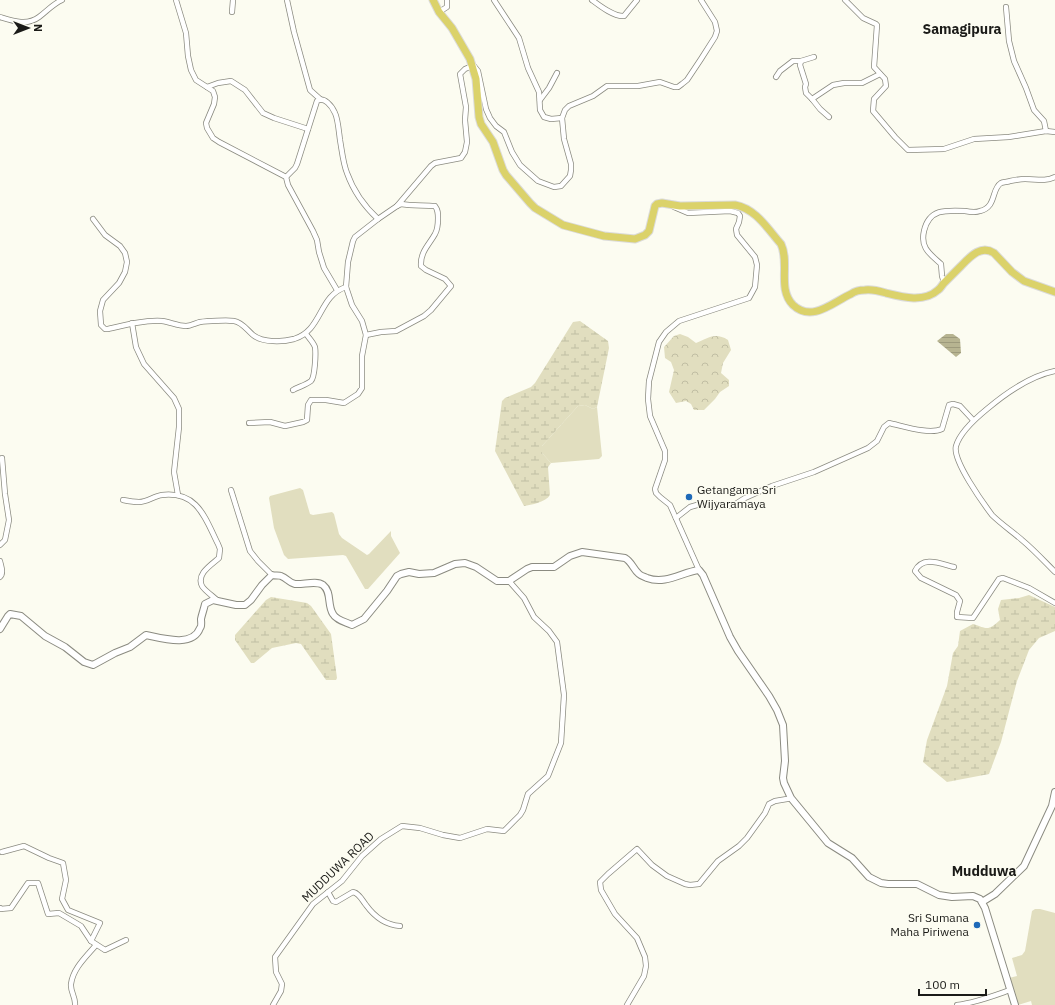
<svg xmlns="http://www.w3.org/2000/svg" width="1055" height="1005" font-family="'IBM Plex Sans',sans-serif">
  <style>
    .green { fill: #e1debf }
    .forest { fill: url(#forest-crowns) }
    .wetland { fill: url(#wetland-marsh) }
    .water { fill: url(#water-rules) }
    .lines { fill: none; stroke-linecap: round; stroke-linejoin: round }
    .street-casing { stroke: #8b8b81; stroke-width: 6 }
    .secondary-casing { stroke: #8b8b81; stroke-width: 8 }
    .primary-casing { stroke: #dbdbda; stroke-width: 9 }
    .street { stroke: #fff; stroke-width: 4.5 }
    .secondary { stroke: #fff; stroke-width: 6 }
    .primary { stroke: #dbd26a; stroke-width: 7 }
    .poi-dot { fill: #1e69b8; stroke: #fcfcf1; stroke-width: 1.5 }
    .labels { text-anchor: middle; stroke-width: 3; stroke-linejoin: round; paint-order: stroke }
    .poi-label { font-size: 12px; fill: #1b1b18; stroke: #fcfcf1; text-anchor: start }
    .street-label { font-size: 12px; fill: #1b1b18; stroke: #fcfcf1 }
    .quarter-label { font-size: 14px; font-weight: bold; fill: #1b1b18; stroke: #fcfcf1 }
  </style>
  <defs>
    <pattern id="forest-crowns" width="20" height="18" patternUnits="userSpaceOnUse"><rect width="20" height="18" fill="#e1debf"/><path d="M2 6a3 3 0 1 1 6 0M12 15a3 3 0 1 1 6 0" fill="none" stroke="#c0bea3"/></pattern>
    <pattern id="wetland-marsh" width="20" height="14" patternUnits="userSpaceOnUse"><rect width="20" height="14" fill="#e1debf"/><path d="M1 5h8M5 5V1M11 12h8M15 12V8" fill="none" stroke="#c0bea3"/></pattern>
    <pattern id="water-rules" width="6" height="5" patternUnits="userSpaceOnUse"><rect width="6" height="5" fill="#b7b491"/><path d="M0 2.5h6" fill="none" stroke="#9d9a7c"/></pattern>
  </defs>
  <rect width="100%" height="100%" fill="#fcfcf1"/>
  <g class="green">
    <polygon points="585,405 593,409 597,407 602,456 599,459 551,463 542,453 542,446 578,406"/>
    <polygon points="300,488 303,490 310,514 313,515 332,512 334,514 339,534 342,538 367,555 369,554 391,531 391,536 400,553 368,589 365,589 346,556 343,555 288,559 284,555 274,528 269,498 270,496"/>
    <polygon points="1035,909 1040,909 1055,913 1055,1005 1032,1005 1031,1001 1018,1005 1009,978 1017,976 1012,958 1022,955 1025,951 1032,911"/>
  </g>
  <path class="forest" d="M680,334L688,337L696,343C709,338 715,332 728,340L731,350L723,363L721,373L729,380V386L720,392L715,399L704,410H694L691,404L686,401L676,403L669,392L674,370L671,362L665,358L664,347L674,336Z"/>
  <g class="wetland">
    <path d="M580,321L608,341L609,348L597,407L593,409L585,405L578,406L542,446V453L551,463L548,467L550,495C546,502 531,505 524,506L495,451L502,401L505,398L531,387L535,383L573,322Z"/>
    <path d="M1029,595L1055,607V631L1039,638L1029,650L1017,681L1001,742L989,774L947,782L923,762L927,740L947,686L953,653L958,646L960,631L973,624C988,629 988,631 1000,620L998,609L1001,600L1019,598Z"/>
    <polygon points="271,597 307,603 311,606 331,634 337,678 336,680 326,680 301,644 296,643 272,648 254,663 251,663 235,640 235,635 266,600"/>
  </g>
  <polygon class="water" points="946,334 953,334 960,339 961,353 956,357 937,341"/>
  <g class="lines">
    <g class="street-casing">
      <g id="street">
        <polyline points="176,0 186,33 188,56 191,70 196,80 213,91 215,97 214,104 206,123 207,128 213,138 219,142 286,177 288,185 313,231 317,240 319,252 324,268 337,290"/>
        <polyline points="287,0 294,32 310,90 320,99"/>
        <polyline points="494,0 519,38 528,68 539,92 540,110 544,117 551,119 562,118"/>
        <path d="M592,0C600,6 614,17 624,16L637,0"/>
        <polyline points="845,0 863,18 876,24 877,25 874,67 885,79 886,86 874,99 873,111 895,137 908,150 944,149 974,139 1009,137 1046,131 1055,132"/>
        <polyline points="1006,7 1009,41 1014,61 1026,88 1034,110 1044,121 1046,131"/>
        <polyline points="232,12 233,0"/>
        <polyline points="439,12 447,7 447,0"/>
        <path d="M0,17C13,21 27,26 39,17C47,11 53,4 62,0"/>
        <polyline points="801,61 800,65 806,84 805,87 806,93 812,99 820,109 829,117"/>
        <polyline points="776,77 780,71 793,61 801,61 814,57"/>
        <polyline points="207,87 218,83 231,81 245,90 263,113 274,118 308,129"/>
        <polyline points="812,99 833,85 844,83 862,83 880,74"/>
        <polyline points="540,100 549,88 557,73"/>
        <path d="M286,177L295,168L297,164L317,101C324,96 332,106 335,113C338,119 339,133 340,140C342,151 343,163 347,173C353,190 364,206 378,219"/>
        <polyline points="674,207 688,213 730,211 738,213 740,216 739,222 736,229 737,235 755,257 757,265 755,287 749,298 679,321 666,332 659,342 649,381 648,399 650,416 665,451 665,460 655,489 656,493 660,497 670,505 699,570"/>
        <path d="M93,219L105,235L120,246L125,253L127,262L125,272L119,283L103,300L100,311L101,325L105,329H108C125,325 144,320 162,321C170,322 178,326 186,326C190,326 196,323 200,322C207,321 228,320 234,321C242,322 247,330 253,335C263,343 283,342 294,339C323,330 318,296 346,287"/>
        <path d="M944,283L942,276L941,264C930,254 920,248 924,231C929,209 945,210 965,211C970,212 975,213 980,211C997,207 991,189 1001,183C1003,182 1008,182 1010,181C1015,180 1020,179 1025,179C1036,179 1045,182 1055,177"/>
        <polyline points="132,323 136,347 144,364 174,398 179,409 179,427 174,472 178,495"/>
        <path d="M366,335L381,332L396,331L424,316L431,310L451,286L445,279L426,270L421,266C420,252 429,245 435,234C438,229 438,223 438,218C438,213 438,210 435,206C423,205 412,206 401,204L397,206"/>
        <path d="M1055,371C1030,376 1006,393 987,409C976,418 960,432 956,446C952,460 983,503 992,515C1001,524 1013,532 1022,540C1034,550 1044,561 1055,572"/>
        <path d="M293,390C298,387 306,385 311,381C315,377 316,353 315,347C313,342 309,338 306,334"/>
        <polyline points="249,423 270,422 285,426 303,422 307,420 308,405 311,400 326,400 344,403 358,394 362,388 362,356 366,335 362,321 352,305 346,287 348,262 353,241 355,237 378,219 397,206 431,166 435,163 461,158 465,152 467,142 465,120 466,107 460,74 465,69 472,66 474,66 478,71 486,109 490,118 496,126 504,132 512,152 520,165 538,181 554,187 561,186 570,176 571,170 571,164 564,139 562,118 565,110 569,106 593,96 607,86 638,86 660,82 674,87 678,87 682,84 687,80 701,59 715,37 717,31 715,22 701,0"/>
        <polyline points="231,490 250,551 258,561 272,575"/>
        <path d="M123,500C128,501 134,502 139,502C147,502 154,496 162,495C198,491 205,518 218,544L220,549L219,558C211,565 196,574 202,586C204,590 214,597 218,601"/>
        <path d="M676,518L690,507L697,505L709,504L727,506L734,505L745,498L772,486L814,472L868,448L877,441L884,427L889,423C903,426 929,435 942,429L949,405L953,404L960,406L973,420"/>
        <polyline points="0,545 5,540 9,520 5,494 2,458"/>
        <path d="M0,561C1,566 4,573 0,577"/>
        <path d="M954,567C941,564 923,555 915,571L921,578L956,595L960,601L957,612V617L973,618L999,579L1003,578L1029,588L1055,603"/>
        <polyline points="2,852 24,846 49,858 63,863 66,880 62,899 68,910 100,923 91,941"/>
        <path d="M328,892L333,901L336,902L353,892C359,893 362,900 366,905C374,916 385,925 400,926"/>
        <polyline points="0,908 0,909 11,908 28,883 38,883 48,914 59,913 81,926 91,941 105,950 126,940"/>
        <path d="M75,1005C76,998 70,991 71,984C73,968 87,956 96,945"/>
        <polyline points="273,1005 281,991 282,984 276,972 275,957 313,904 342,881 362,856 381,839 402,826 420,828 443,835 460,838 487,829 504,831 520,815 523,810 528,794 548,776 561,743 564,695 557,642 549,631 534,617 524,598 509,581"/>
        <polyline points="627,1005 644,976 646,966 645,957 637,938 615,914 601,890 600,882 608,874 637,849 652,865 667,876 685,884 690,885 699,884 718,861 739,846 747,838 765,813 769,804 775,801 787,799 791,798"/>
        <path d="M957,1005C975,1003 993,996 1010,990"/>
      </g>
    </g>
    <g class="secondary-casing">
      <g id="secondary">
        <path d="M0,629L8,616L10,614L21,616L45,636L65,647L84,662L93,665L115,653L130,647L146,635C161,638 193,648 200,628C202,626 201,622 201,619C202,614 204,609 205,604L213,600L236,605H245L251,600L262,585L272,575C275,576 279,575 281,576C287,578 289,583 295,584C303,585 316,580 323,585C332,592 327,605 333,614C336,620 346,622 352,625L364,619L387,591L397,576L401,574L409,572L419,574L434,573L455,564L465,563L476,567L497,581H509L527,569L532,567H554L570,556L582,552L625,558C632,562 633,569 639,574C641,576 645,577 647,578C666,585 682,572 699,570L703,575L730,637L738,651L769,696L777,710L783,725L785,761L783,778L784,783L791,798L828,843L852,858L869,877L881,883L888,884H917L939,895L952,897L973,896L980,899L985,908L1015,1005"/>
        <polyline points="982,902 995,894 1024,866 1052,806 1055,792"/>
      </g>
    </g>
    <g class="primary-casing">
      <path id="primary" d="M433,0L439,12L452,28L470,59L476,79L479,117L481,124L493,142L503,170L506,175L530,203L535,208L563,225L604,236L635,239L645,235L649,231L655,206L657,204L662,203L680,206L735,205C756,209 767,228 781,244C790,263 777,289 793,305C812,323 833,302 851,294C855,291 860,290 865,290C872,289 879,291 886,293C902,297 924,303 938,290C941,288 942,285 944,283C949,278 954,273 959,268C969,258 980,244 994,253L1012,272L1024,281L1055,292"/>
    </g>
    <use href="#street" class="street"/>
    <use href="#secondary" class="secondary"/>
    <use href="#primary" class="primary"/>
  </g>
  <g class="poi-dot">
    <circle cx="689" cy="497" r="4"/>
    <circle cx="977" cy="925" r="4"/>
  </g>
  <g class="labels">
    <g class="poi-label">
      <text x="697" y="494">Getangama Sri<tspan x="697" dy="14">Wijyaramaya</tspan></text>
      <text x="969" y="922" text-anchor="end">Sri Sumana<tspan x="969" dy="14">Maha Piriwena</tspan></text>
    </g>
    <g class="street-label">
      <text transform="translate(338 867) rotate(-44)" y="4">MUDDUWA ROAD</text>
    </g>
    <g class="quarter-label">
      <text x="962" y="34">Samagipura</text>
      <text x="984" y="876">Mudduwa</text>
    </g>
  </g>
  <g transform="translate(28 28) rotate(90)" stroke="#fcfcf1" stroke-width="3" paint-order="stroke">
  <path d="M0-3L7 15L0 10L-7 15Z" fill="#1b1b18"/>
  <text y="-6" font-size="11" font-weight="bold" text-anchor="middle" fill="#1b1b18">N</text>
  </g>
  <path d="M919 989v6h67v-6" fill="none" stroke="#1b1b18" stroke-width="2"/>
  <text x="925" y="989" font-size="12" fill="#1b1b18" stroke="#fcfcf1" stroke-width="3" paint-order="stroke">100 m</text>
</svg>
